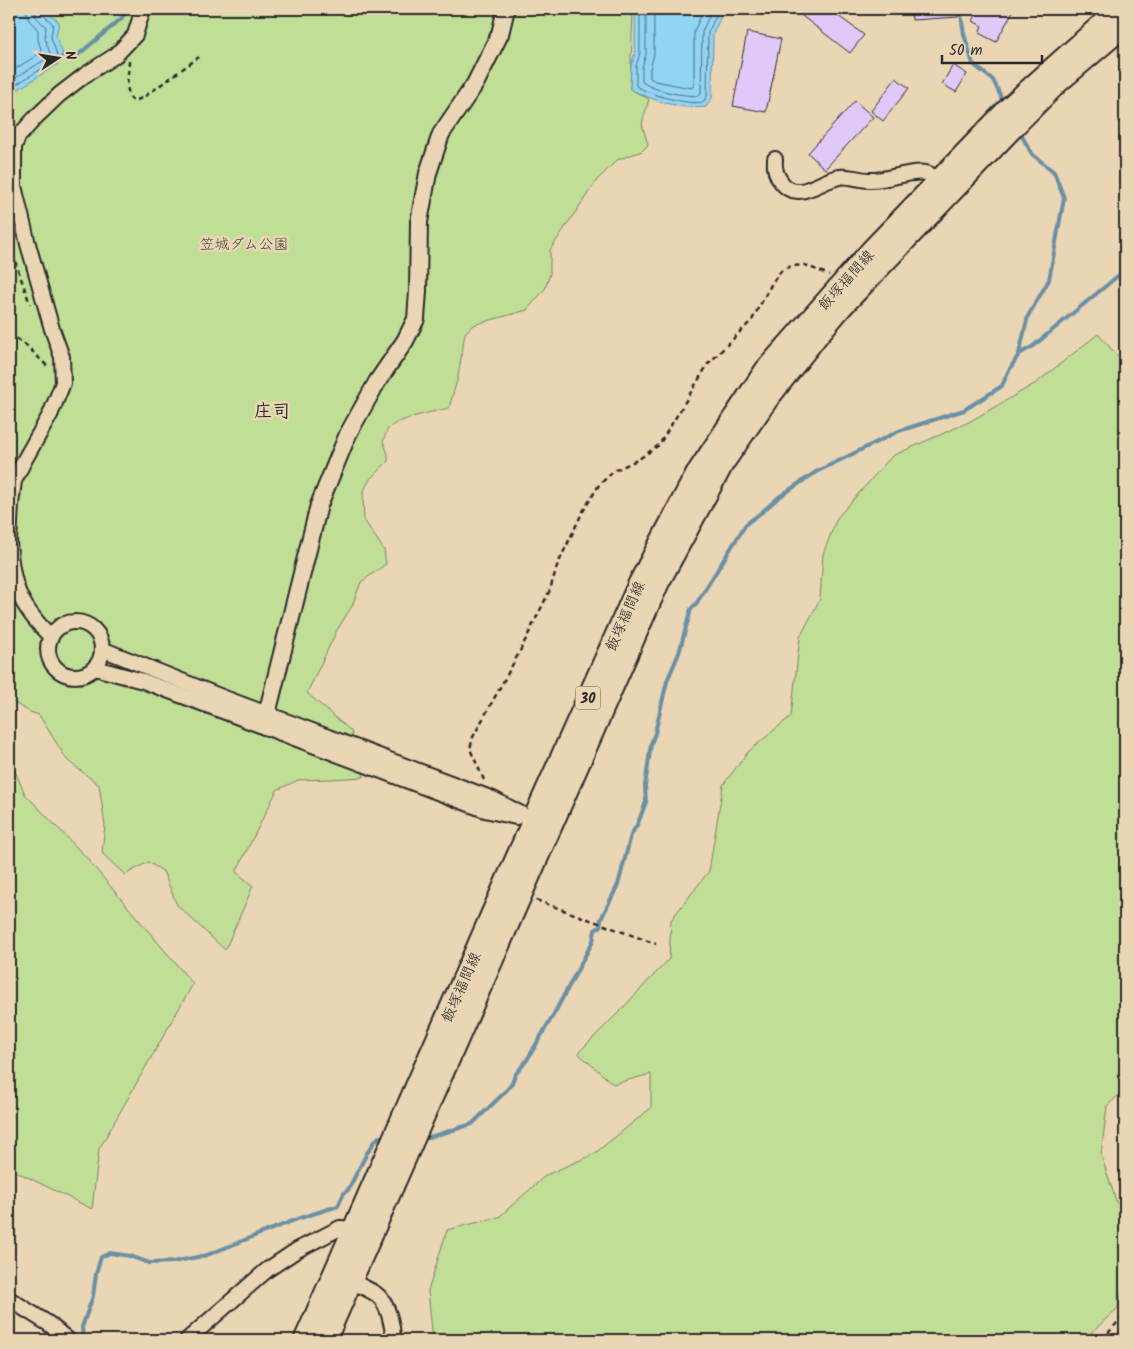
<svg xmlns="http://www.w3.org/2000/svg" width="1134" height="1349" font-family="Kalam,'Klee One',sans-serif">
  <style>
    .green { fill: #c0de96; stroke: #768460 }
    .water { fill: #92d4f4; stroke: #6990a4 }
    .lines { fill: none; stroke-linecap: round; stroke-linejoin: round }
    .shore { stroke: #546f7b; stroke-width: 1 }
    .stream { stroke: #6990a4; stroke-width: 4 }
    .building { fill: #e0c9f9; stroke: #2b2b2b }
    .minor-casing { stroke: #2b2b2b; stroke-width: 18 }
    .tertiary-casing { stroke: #2b2b2b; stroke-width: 20 }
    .primary-casing { stroke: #2b2b2b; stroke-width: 25 }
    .path { stroke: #2b2b2b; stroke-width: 2.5; stroke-dasharray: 5 4; stroke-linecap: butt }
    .minor { stroke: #ead5b4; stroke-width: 14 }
    .tertiary { stroke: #ead5b4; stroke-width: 16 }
    .primary { stroke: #ead5b4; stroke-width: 21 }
    .labels { text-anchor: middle; stroke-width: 5; stroke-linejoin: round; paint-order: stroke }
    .shield { fill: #ead5b4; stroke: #645e54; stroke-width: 1 }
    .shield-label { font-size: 14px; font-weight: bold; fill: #2b2b2b }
    .park-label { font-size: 15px; fill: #41463b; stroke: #ead5b4 }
    .street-label { font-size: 15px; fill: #2b2b2b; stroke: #ead5b4 }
    .quarter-label { font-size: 18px; font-weight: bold; fill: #2b2b2b; stroke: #ead5b4 }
  </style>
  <rect width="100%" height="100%" fill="#ead5b4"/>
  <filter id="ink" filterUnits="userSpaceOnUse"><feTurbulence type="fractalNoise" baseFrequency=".02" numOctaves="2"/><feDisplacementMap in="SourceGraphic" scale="10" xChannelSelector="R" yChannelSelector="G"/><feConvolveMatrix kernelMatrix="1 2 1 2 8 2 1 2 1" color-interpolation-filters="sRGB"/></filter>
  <g filter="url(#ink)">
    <g class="green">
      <path d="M9,9H633L630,89L649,99L642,124L648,145L642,151L617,160L597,180L550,250V274L545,289L527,310L473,325L465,333L458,377L449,408C436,411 396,419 388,429C386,432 385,437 383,441L388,454V461L370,479L363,492L364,520L384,550L386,564L361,582L352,606L337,630L307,693L351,731L364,777L332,779L298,780L277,790L236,872L253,886L225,950L177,905L163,871L148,862L125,875L102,853L105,825L99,785L67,760L39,715L30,712L9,700Z"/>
      <polygon points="1098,334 1125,364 1125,1089 1107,1106 1101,1155 1121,1216 1125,1261 1125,1279 1118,1308 1083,1340 433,1340 428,1291 447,1230 499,1217 546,1175 594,1154 651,1108 651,1074 613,1084 578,1053 620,1011 669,959 671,920 709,871 723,785 748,752 791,716 800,637 820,599 823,554 837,518 892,456 969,422 1036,383"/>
      <polygon points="9,757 25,794 84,855 193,984 99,1149 92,1209 9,1168"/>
    </g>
    <g class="water">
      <polygon points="9,9 43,9 59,22 56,37 63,54 58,64 9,95"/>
      <path d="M635,9H724L713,34L712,98L706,107C681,110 652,100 630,89L631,66L635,53Z"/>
    </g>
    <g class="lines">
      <g class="shore">
        <path d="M640,9V53L636,66V86C650,95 687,105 703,102L707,96L708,33L719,9"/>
        <path d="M646,9V54L642,68V82C657,92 680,95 698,96L701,93L702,32L712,9"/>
        <polyline points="654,9 654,54 650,69 650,78 655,81 691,88 694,86 694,31 704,9"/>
        <polyline points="9,73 42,52 38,40 38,30 29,20 26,9"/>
        <polyline points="9,82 49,57 50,54 45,38 46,27 36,17 34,9"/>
        <polyline points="9,89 54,61 57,55 51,37 53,24 42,14 40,9"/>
      </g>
      <g class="stream">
        <polyline points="960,9 964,34 973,64 993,80 1004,103"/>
        <polyline points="62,57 78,55 122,18 126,9"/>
        <polyline points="1019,354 1032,347 1125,270"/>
        <polyline points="421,1138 427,1138 472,1124 503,1094 511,1085 515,1075 527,1060 555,1012 593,941 595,930 600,927 601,919 618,885 631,835 638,823 646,802 645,786 651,744 655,733 667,681 679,653 691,609 696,604 746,524 762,512 779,497 816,472 899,431 964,410 1002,386 1008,372 1019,354 1028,316 1049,280 1064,198 1054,172 1032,154 1019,131"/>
        <polyline points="83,1340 82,1327 93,1296 96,1274 101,1257 110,1253 130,1256 149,1263 173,1262 207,1255 300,1218 338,1206 344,1193 348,1190 367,1153 372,1146 373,1143 379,1137 386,1138"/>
      </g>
    </g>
    <g class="building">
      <polygon points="793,9 829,9 864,35 850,53"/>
      <polygon points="911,9 958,9 958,17 912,20"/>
      <polygon points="979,9 1014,9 996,42 979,33 982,26 973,21"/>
      <polygon points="747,32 781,39 766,112 733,106"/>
      <polygon points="953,65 967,74 956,92 942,84"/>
      <polygon points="896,78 909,88 883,121 871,111"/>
      <polygon points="855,101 873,117 825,169 808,153"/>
    </g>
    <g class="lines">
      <g class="minor-casing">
        <g id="minor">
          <path d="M775,159C774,168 776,176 782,183C798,203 821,180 839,177C848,175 859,180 869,180C886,181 911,170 926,173C933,175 940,181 945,186"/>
          <polyline points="9,542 11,504 14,481 25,459 50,415 63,383 62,357 52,329 28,244 14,186 14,147 18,137 36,117 59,95 85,75 116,55 135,35 143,9"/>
          <path d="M9,542C12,586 19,605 51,637"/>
          <circle cx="75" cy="649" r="27"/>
          <polyline points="102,649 222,697 493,799 540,824"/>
          <polyline points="95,668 143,681 485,810 516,817"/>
          <path d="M351,1281C359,1285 368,1289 376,1294C388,1302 393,1326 393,1340"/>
          <polyline points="9,1299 49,1324 68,1340"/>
          <polyline points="187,1340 267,1270 297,1250 340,1228 355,1229"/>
        </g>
      </g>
      <g class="tertiary-casing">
        <polyline id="tertiary" points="264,726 319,505 348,434 377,382 405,341 416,319 418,291 419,222 428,173 441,134 475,84 500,34 506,9"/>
      </g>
      <g class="primary-casing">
        <g id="primary">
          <polyline points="305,1340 533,821 640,582 696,475 766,370 872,250 1011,106 1107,20 1121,9"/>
          <polyline points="325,1340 658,583 723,463 768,398 815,338 842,306 1017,123 1058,82 1125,25"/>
        </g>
      </g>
      <g class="path">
        <path d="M129,61C129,73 124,91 132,100H137L144,97L199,57"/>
        <polyline points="9,244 30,304"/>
        <polyline points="9,333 27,346 49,368"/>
        <polyline points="484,780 470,749 473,737 520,651 550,590 557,566 582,513 599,485 614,471 639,459 659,445 708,364 752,320 772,283 781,271 791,266 805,265 829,275"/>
        <polyline points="536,900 656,944"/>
        <polyline points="1125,1117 1125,1168"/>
        <polyline points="1102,1340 1125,1314"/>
      </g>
      <use href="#minor" class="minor"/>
      <use href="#tertiary" class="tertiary"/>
      <use href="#primary" class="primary"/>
    </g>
  </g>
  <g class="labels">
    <rect class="shield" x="575.5" y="686.5" width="25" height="23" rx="4"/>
    <g class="shield-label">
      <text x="588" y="703">30</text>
    </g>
    <g class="park-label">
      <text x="244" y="249">笠城ダム公園</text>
    </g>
    <g class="street-label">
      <text transform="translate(846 280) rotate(-48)" y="5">飯塚福間線</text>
      <text transform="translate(625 616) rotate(-66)" y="5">飯塚福間線</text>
      <text transform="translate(461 987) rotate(-66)" y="5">飯塚福間線</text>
    </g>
    <g class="quarter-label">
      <text x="272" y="417">庄司</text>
    </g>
  </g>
  <rect width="1134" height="1349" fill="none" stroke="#ead5b4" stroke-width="30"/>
  <rect x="15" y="15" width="1104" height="1319" fill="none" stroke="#2b2b2b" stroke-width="2" filter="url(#ink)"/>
  <g transform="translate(58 58) rotate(78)" stroke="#ead5b4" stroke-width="4" paint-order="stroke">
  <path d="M0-4L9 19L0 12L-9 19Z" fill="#2b2b2b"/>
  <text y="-8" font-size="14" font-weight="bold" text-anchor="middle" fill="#2b2b2b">N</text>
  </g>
  <path d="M942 55v8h100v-8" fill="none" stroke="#2b2b2b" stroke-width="2.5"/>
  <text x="949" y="55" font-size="15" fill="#2b2b2b" stroke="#ead5b4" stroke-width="4" paint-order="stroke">50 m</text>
</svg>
